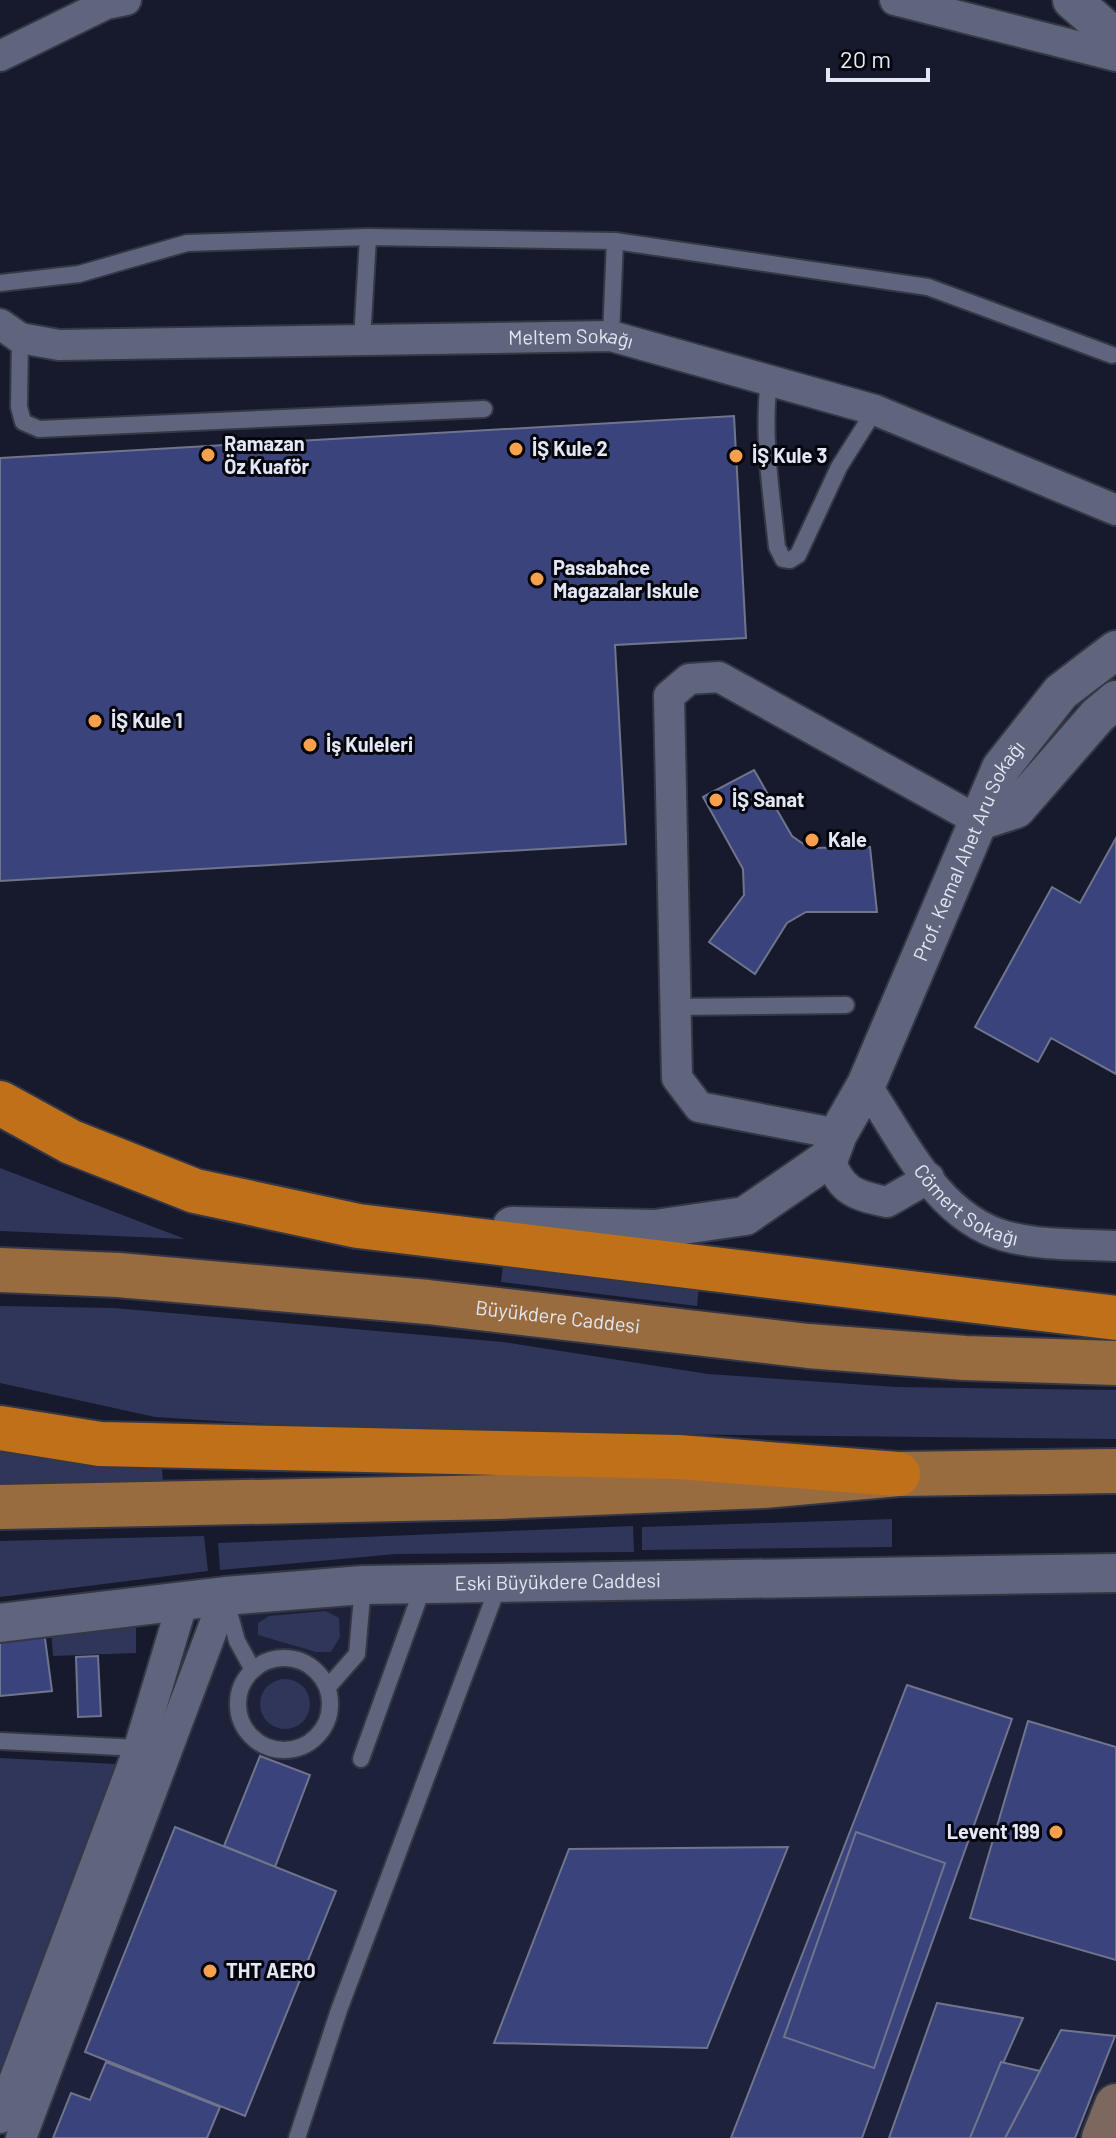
<svg xmlns="http://www.w3.org/2000/svg" width="1116" height="2138" font-family="Barlow,sans-serif">
  <style>
    .built { fill: #1d213a }
    .green { fill: #2f3659 }
    .building { fill: #3a437b; stroke: #6f758c; stroke-width: 2 }
    .lines { fill: none; stroke-linecap: round; stroke-linejoin: round }
    .service-casing { stroke: #353745; stroke-width: 20 }
    .minor-casing { stroke: #353745; stroke-width: 34 }
    .tertiary-casing { stroke: #353745; stroke-width: 42 }
    .secondary-casing { stroke: #353745; stroke-width: 46 }
    .primary-casing { stroke: #353745; stroke-width: 48 }
    .motorway-casing { stroke: #353745; stroke-width: 48 }
    .service { stroke: #5f657c; stroke-width: 16 }
    .minor { stroke: #5f657c; stroke-width: 30 }
    .tertiary { stroke: #5f657c; stroke-width: 38 }
    .secondary { stroke: #7c685e; stroke-width: 42 }
    .primary { stroke: #996c40; stroke-width: 44 }
    .motorway { stroke: #c07018; stroke-width: 44 }
    .poi-dot { fill: #f9a04c; stroke: #05060d; stroke-width: 3 }
    .labels { text-anchor: middle; stroke-width: 6; stroke-linejoin: round; paint-order: stroke }
    .street-label { font-size: 20px; fill: #e3e7f4; stroke: #05060d }
    .poi-label { font-size: 20px; font-weight: bold; fill: #e3e7f4; stroke: #05060d; text-anchor: start }
  </style>
  <rect width="100%" height="100%" fill="#161a2c"/>
  <polygon class="built" points="947,1564 1116,1565 1116,2079 1093,2138 34,2138 238,1604 471,1605"/>
  <g class="green">
    <polygon points="0,1168 185,1239 0,1231"/>
    <polygon points="504,1258 699,1286 697,1306 501,1282"/>
    <polygon points="0,1306 114,1308 503,1342 708,1374 896,1387 1116,1390 1116,1439 474,1432 280,1425 155,1417 0,1383"/>
    <polygon points="0,1449 89,1464 162,1467 163,1485 0,1488"/>
    <polygon points="892,1519 892,1547 642,1550 642,1527"/>
    <polygon points="633,1526 634,1552 396,1554 220,1570 218,1543"/>
    <polygon points="204,1536 208,1571 0,1597 0,1541"/>
    <polygon points="326,1611 339,1618 340,1637 331,1652 316,1652 258,1635 258,1623 269,1616"/>
    <polygon points="136,1617 136,1653 53,1656 51,1630"/>
    <circle cx="285" cy="1704" r="25"/>
    <polygon points="0,1758 116,1764 0,2080"/>
  </g>
  <g class="building">
    <polygon points="734,416 746,638 615,645 626,844 0,881 0,458"/>
    <polygon points="754,770 792,836 809,848 870,847 877,912 806,912 787,923 755,974 709,942 744,895 743,869 703,797"/>
    <polygon points="1116,838 1116,1074 1051,1038 1038,1062 975,1027 1052,887 1080,903"/>
    <polygon points="44,1631 52,1691 0,1696 0,1637"/>
    <polygon points="98,1656 101,1716 78,1717 76,1657"/>
    <polygon points="907,1685 1012,1719 862,2138 731,2138"/>
    <polygon points="1028,1721 1116,1747 1116,1960 970,1918"/>
    <polygon points="260,1756 310,1775 275,1867 224,1846"/>
    <polygon points="175,1827 336,1891 245,2116 85,2052"/>
    <polygon points="856,1832 945,1863 874,2068 784,2037"/>
    <polygon points="788,1847 707,2048 494,2043 569,1849"/>
    <polygon points="937,2003 1023,2018 970,2138 889,2138"/>
    <polygon points="1061,2030 1115,2036 1075,2138 1005,2138"/>
    <polygon points="106,2062 220,2107 207,2138 53,2138 71,2093 90,2100"/>
    <polygon points="1001,2062 1040,2071 1005,2138 970,2138"/>
  </g>
  <g class="lines">
    <g class="service-casing">
      <g id="service">
        <polyline points="0,283 79,274 187,243 368,237 615,241 928,287 1112,355"/>
        <polyline points="611,336 615,241"/>
        <polyline points="20,338 19,407 23,422 39,429 484,409"/>
        <polyline points="362,340 368,237"/>
        <path d="M769,380C762,436 771,491 777,547L783,559L790,560L798,555L839,467L875,410"/>
        <polyline points="675,1007 846,1005"/>
        <polyline points="226,1601 237,1641 253,1670"/>
        <circle cx="284" cy="1704" r="46"/>
        <polyline points="328,1687 357,1654 363,1585"/>
        <polyline points="0,1741 139,1748"/>
        <polyline points="361,1759 424,1584"/>
        <polyline points="297,2138 339,2010 499,1584"/>
      </g>
    </g>
    <g class="minor-casing">
      <g id="minor">
        <polyline points="895,0 1116,56"/>
        <polyline points="0,56 106,4 126,0"/>
        <path id="s1" d="M0,324L20,338L59,345L611,336L875,410L1116,510"/>
        <path id="s2" d="M866,1085C903,1140 937,1217 1005,1236C1041,1246 1079,1244 1116,1246"/>
        <polyline points="838,1134 699,1107 677,1078 669,696 689,679 719,677 979,821"/>
        <path d="M829,1158C841,1191 854,1195 887,1202L929,1178"/>
        <polyline points="0,2118 139,1748 183,1601"/>
        <polyline points="21,2138 225,1596"/>
      </g>
    </g>
    <g class="tertiary-casing">
      <g id="tertiary">
        <polyline points="1072,0 1116,38"/>
        <polyline points="979,821 1016,809 1098,715 1116,700"/>
        <path id="s3" d="M512,1226L655,1229L745,1216L829,1158L838,1134L866,1085L1001,768L1061,692L1116,650"/>
        <path id="s4" d="M0,1623L225,1596L363,1585L1116,1573"/>
      </g>
    </g>
    <g class="secondary-casing">
      <polyline id="secondary" points="1103,2138 1116,2105"/>
    </g>
    <g class="primary-casing">
      <g id="primary">
        <path id="s5" d="M0,1270L118,1275L428,1302L808,1346L965,1358L1116,1363"/>
        <polyline points="0,1507 498,1497 763,1486 898,1474 1116,1471"/>
      </g>
    </g>
    <g class="motorway-casing">
      <g id="motorway">
        <polyline points="0,1103 71,1142 195,1191 358,1226 1116,1318"/>
        <polyline points="0,1428 100,1444 678,1457 898,1474"/>
      </g>
    </g>
    <use href="#service" class="service"/>
    <use href="#minor" class="minor"/>
    <use href="#tertiary" class="tertiary"/>
    <use href="#secondary" class="secondary"/>
    <use href="#primary" class="primary"/>
    <use href="#motorway" class="motorway"/>
  </g>
  <g class="poi-dot">
    <circle cx="516" cy="449" r="8"/>
    <circle cx="208" cy="455" r="8"/>
    <circle cx="736" cy="456" r="8"/>
    <circle cx="537" cy="579" r="8"/>
    <circle cx="95" cy="721" r="8"/>
    <circle cx="310" cy="745" r="8"/>
    <circle cx="716" cy="800" r="8"/>
    <circle cx="812" cy="840" r="8"/>
    <circle cx="1056" cy="1832" r="8"/>
    <circle cx="210" cy="1971" r="8"/>
  </g>
  <g class="labels">
    <g class="street-label">
      <text dy="7" stroke="none"><textPath href="#s1" startOffset="576">Meltem Sokağı</textPath></text>
      <text dy="7" stroke="none"><textPath href="#s3" startOffset="674">Prof. Kemal Ahet Aru Sokağı</textPath></text>
      <text dy="7" stroke="none"><textPath href="#s2" startOffset="160">Cömert Sokağı</textPath></text>
      <text dy="7" stroke="none"><textPath href="#s5" startOffset="560">Büyükdere Caddesi</textPath></text>
      <text dy="7" stroke="none"><textPath href="#s4" startOffset="560">Eski Büyükdere Caddesi</textPath></text>
    </g>
    <g class="poi-label">
      <text x="224" y="451">Ramazan<tspan x="224" dy="23">Öz Kuaför</tspan></text>
      <text x="532" y="456">İŞ Kule 2</text>
      <text x="752" y="463">İŞ Kule 3</text>
      <text x="553" y="575">Pasabahce<tspan x="553" dy="23">Magazalar Iskule</tspan></text>
      <text x="111" y="728">İŞ Kule 1</text>
      <text x="326" y="752">İş Kuleleri</text>
      <text x="732" y="807">İŞ Sanat</text>
      <text x="828" y="847">Kale</text>
      <text x="1040" y="1839" text-anchor="end">Levent 199</text>
      <text x="226" y="1978">THT AERO</text>
    </g>
  </g>
  <path d="M828 68v12h100v-12" fill="none" stroke="#e3e7f4" stroke-width="4"/>
  <text x="840" y="68" font-size="24" fill="#e3e7f4" stroke="#05060d" stroke-width="6" paint-order="stroke">20 m</text>
</svg>
